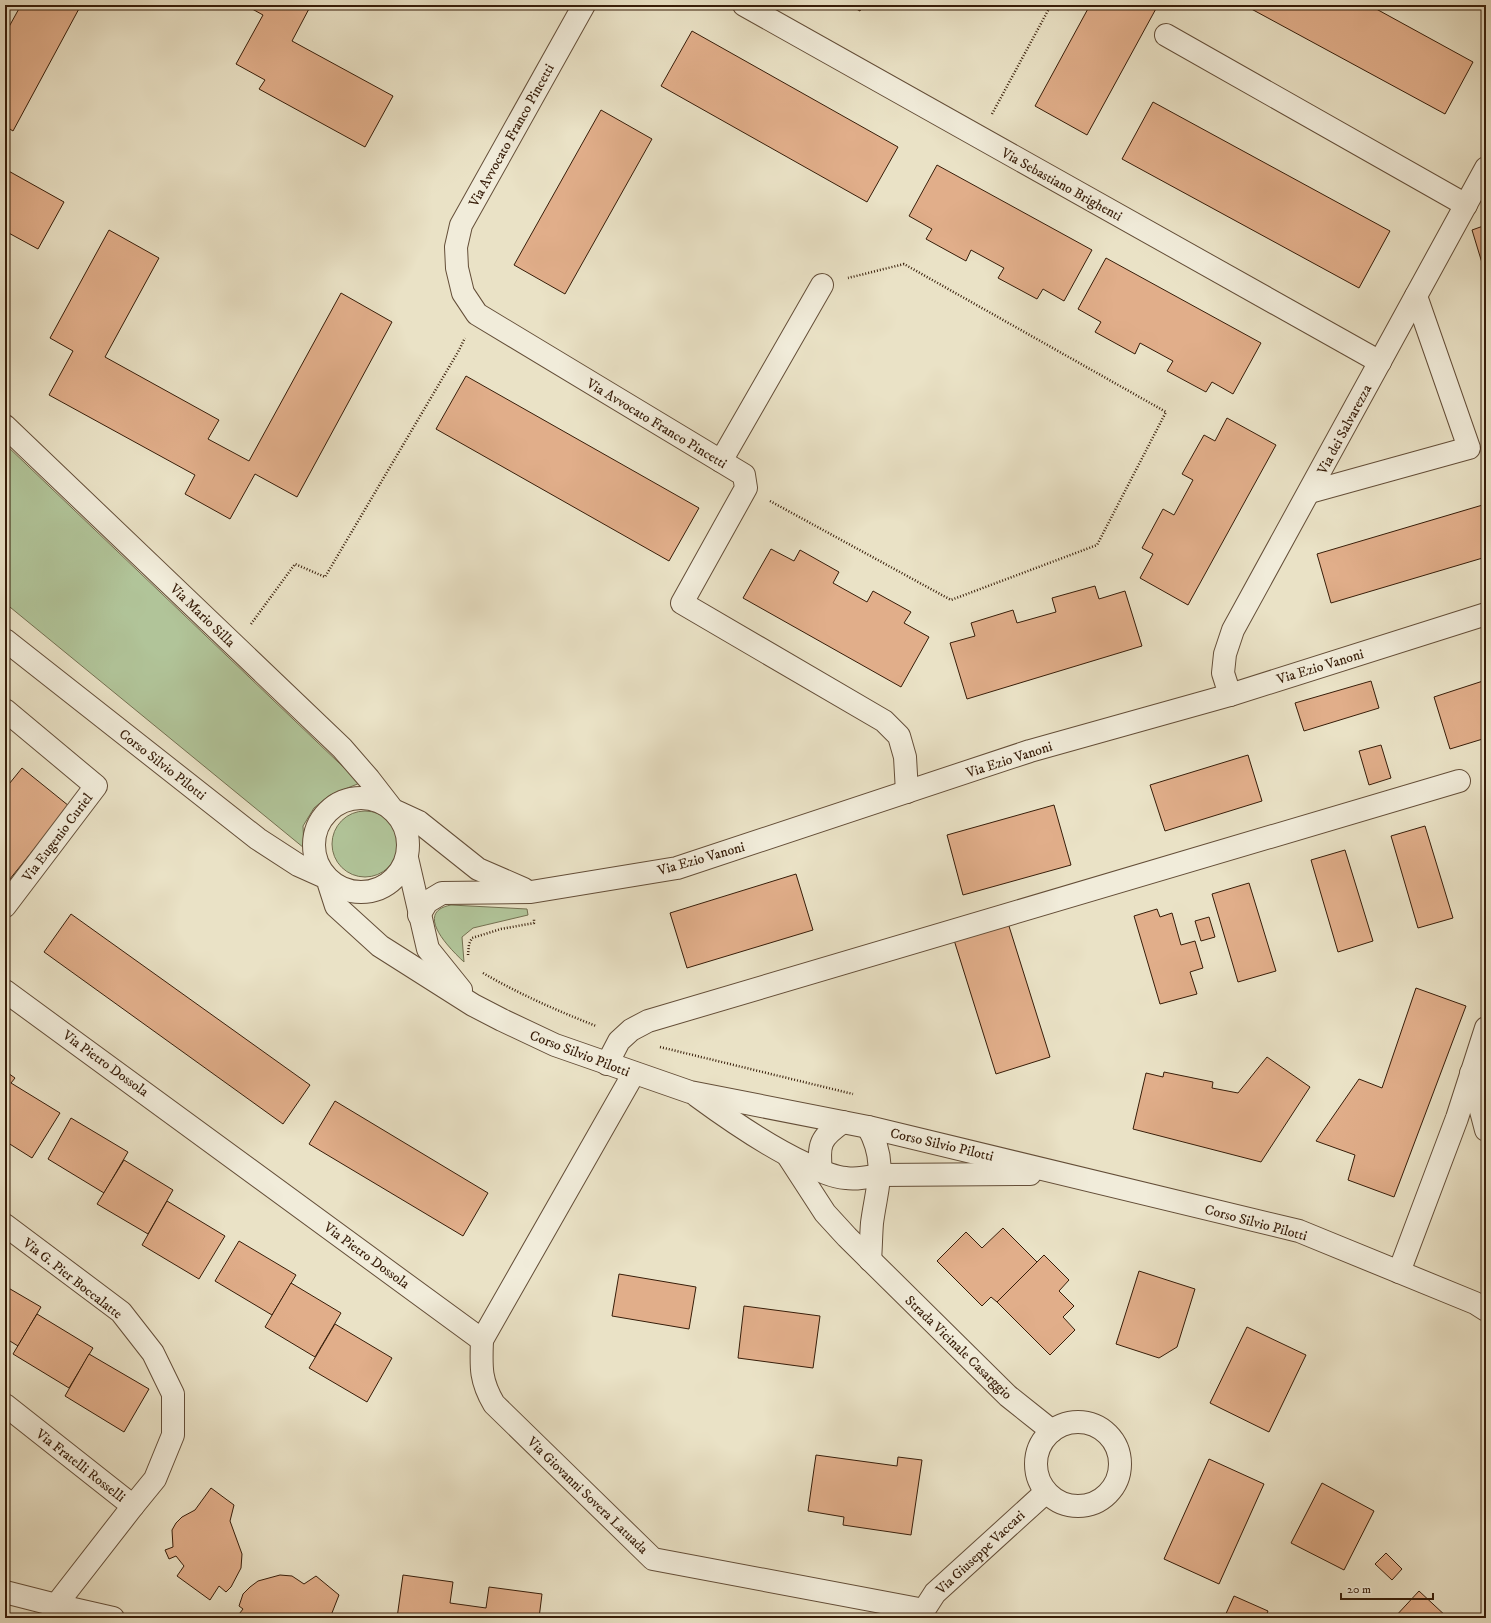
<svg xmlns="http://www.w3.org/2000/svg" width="1491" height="1623" font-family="'IM FELL DW Pica',serif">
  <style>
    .green { fill: #b1c499; stroke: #747051 }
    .building { fill: #e1ae8a; stroke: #371d09 }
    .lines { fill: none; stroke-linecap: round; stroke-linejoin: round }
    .minor-casing { stroke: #644e38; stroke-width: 24 }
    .path { stroke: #371d09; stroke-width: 2.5; stroke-dasharray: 1 2; stroke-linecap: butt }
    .minor { stroke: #f1ecda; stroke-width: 22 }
    .labels { text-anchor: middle; stroke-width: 3.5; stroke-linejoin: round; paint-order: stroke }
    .street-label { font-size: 14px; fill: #371d09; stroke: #f1ecda }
  </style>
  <rect width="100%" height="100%" fill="#eae2c6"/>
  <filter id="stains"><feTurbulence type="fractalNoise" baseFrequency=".005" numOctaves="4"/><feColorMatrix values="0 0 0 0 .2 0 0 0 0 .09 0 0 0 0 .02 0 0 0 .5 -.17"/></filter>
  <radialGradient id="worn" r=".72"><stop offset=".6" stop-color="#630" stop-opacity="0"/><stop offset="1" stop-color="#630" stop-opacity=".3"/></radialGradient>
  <g class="green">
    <polygon points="5,444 360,783 330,795 314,808 303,826 304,848 5,603"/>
    <circle cx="365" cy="844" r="33"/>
    <path d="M451,905L527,909L528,915L473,928L462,937L464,962C450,949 413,912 451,905Z"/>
  </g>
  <g class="building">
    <polygon points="21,5 81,5 13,131 5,126 5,34"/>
    <polygon points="245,5 311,5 292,41 393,96 365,147 259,89 265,80 236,64 263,15"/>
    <polygon points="849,5 863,5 860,11"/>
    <polygon points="1090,5 1158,5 1087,135 1035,106"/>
    <polygon points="1244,5 1369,5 1473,62 1445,114"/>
    <polygon points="692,31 898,147 867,202 661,86"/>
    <polygon points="1153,102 1390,231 1359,288 1122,159"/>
    <polygon points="601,110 652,139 565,294 514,265"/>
    <polygon points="937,165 1092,250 1064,301 1043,289 1037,299 998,278 1004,268 971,250 966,261 926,239 932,229 909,216"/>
    <polygon points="5,169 64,202 38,249 5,231"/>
    <polygon points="1486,225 1486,276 1472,230"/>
    <polygon points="109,230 159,258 105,357 219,420 208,439 249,461 341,293 392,322 297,497 255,474 230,519 185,494 195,475 49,395 73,351 50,338"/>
    <polygon points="1106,258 1261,343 1233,394 1212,382 1206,392 1167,371 1173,361 1140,343 1135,354 1095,332 1101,322 1078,309"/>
    <polygon points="466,376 699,508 669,561 436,429"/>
    <polygon points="1227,418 1276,445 1188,605 1140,578 1153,554 1142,548 1163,509 1174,515 1193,480 1182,474 1204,435 1215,441"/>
    <polygon points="1486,504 1486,557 1331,603 1317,554"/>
    <polygon points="771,549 794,561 800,550 839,572 833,583 867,602 873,591 911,612 904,623 929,637 901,687 743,598"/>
    <polygon points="1095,586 1099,599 1125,591 1142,646 967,699 950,643 975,636 971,623 1013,610 1017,623 1056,612 1052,598"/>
    <polygon points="1486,680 1486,738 1450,749 1434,697"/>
    <polygon points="1371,681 1379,708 1304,731 1295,703"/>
    <polygon points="1381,745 1391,778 1369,785 1359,751"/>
    <polygon points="1248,755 1262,801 1165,831 1150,785"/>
    <polygon points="22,768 69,806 5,885 5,789"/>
    <polygon points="1054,805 1071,865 963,895 947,835"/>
    <polygon points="1425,826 1453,918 1418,928 1391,836"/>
    <polygon points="1345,850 1373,941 1338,952 1311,860"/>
    <polygon points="796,874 813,930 687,968 670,913"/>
    <polygon points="1249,883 1276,971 1238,982 1212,894"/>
    <polygon points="1157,909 1160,917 1172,913 1181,945 1195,941 1203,968 1190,972 1197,994 1160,1004 1134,916"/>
    <polygon points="71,914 310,1085 283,1124 44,952"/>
    <polygon points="1209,917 1215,937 1201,941 1195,921"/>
    <polygon points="1008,923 1050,1057 996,1074 954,940"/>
    <polygon points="1416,988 1466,1006 1394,1197 1348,1180 1355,1155 1316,1141 1359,1079 1382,1088"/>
    <polygon points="1267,1057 1310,1087 1261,1162 1133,1129 1146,1073 1163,1077 1164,1072 1213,1082 1212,1088 1238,1093"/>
    <polygon points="5,1071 15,1078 11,1083 60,1113 32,1158 5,1141"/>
    <polygon points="335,1101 488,1193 463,1236 309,1144"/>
    <polygon points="71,1118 128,1152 104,1193 48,1159"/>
    <polygon points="124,1160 173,1190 148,1234 97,1204"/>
    <polygon points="167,1201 225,1236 199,1279 142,1245"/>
    <polygon points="1003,1228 1037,1262 997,1302 991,1297 982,1306 937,1261 966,1232 982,1248"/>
    <polygon points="239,1241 296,1275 272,1315 215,1281"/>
    <polygon points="1044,1255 1069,1280 1059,1291 1074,1306 1063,1317 1075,1330 1050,1355 997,1302"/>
    <polygon points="1139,1271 1195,1289 1177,1347 1159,1358 1116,1344"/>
    <polygon points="619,1274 696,1287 689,1329 612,1316"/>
    <polygon points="291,1283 341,1313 315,1357 265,1327"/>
    <polygon points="5,1286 41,1307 18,1346 5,1338"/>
    <polygon points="744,1306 820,1316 813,1368 738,1358"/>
    <polygon points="37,1314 93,1348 69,1388 13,1354"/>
    <polygon points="335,1324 392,1358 367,1402 309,1368"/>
    <polygon points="1247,1327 1306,1355 1269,1432 1210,1403"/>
    <polygon points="89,1354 149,1389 124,1432 65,1396"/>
    <polygon points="816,1455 897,1466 898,1457 922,1460 911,1535 843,1525 844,1517 808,1511"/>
    <polygon points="1209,1459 1264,1484 1219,1584 1164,1559"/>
    <polygon points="1322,1483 1374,1511 1344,1570 1291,1543"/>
    <polygon points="211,1488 234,1505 230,1521 242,1554 241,1568 231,1587 226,1592 219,1586 210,1600 177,1576 184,1566 176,1556 169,1559 165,1550 173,1547 172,1530 176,1523 182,1517 195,1510"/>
    <polygon points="1386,1553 1402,1569 1392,1580 1375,1564"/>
    <polygon points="280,1575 292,1576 304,1584 316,1576 339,1595 330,1618 236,1618 243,1609 239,1606 243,1594 250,1587 258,1581"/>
    <polygon points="403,1575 453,1582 450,1603 486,1608 489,1587 542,1594 539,1618 397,1618"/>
    <polygon points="1419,1591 1448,1618 1394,1618"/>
    <polygon points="1234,1596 1268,1611 1265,1618 1224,1618"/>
  </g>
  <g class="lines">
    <g class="minor-casing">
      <g id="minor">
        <polyline points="584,5 461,225 456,247 457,268 463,293 477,314 744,475 746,488 682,603 884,721 899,736 905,757 907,792"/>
        <polyline points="744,5 1380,362"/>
        <polyline points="1166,35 1466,205"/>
        <polyline points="5,426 342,748 369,779 393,810 419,822 478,869 524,889"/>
        <polyline points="721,461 822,285"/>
        <polyline points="1310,492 1469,448 1416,296"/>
        <polyline points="5,640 258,839 298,865 327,878 336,906 380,946 473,1005 502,1020 555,1045 690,1092 868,1127 1299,1231 1475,1303 1486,1310"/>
        <polyline points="1230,695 1223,673 1225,654 1233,630 1486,168"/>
        <polyline points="5,710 96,786 5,906"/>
        <circle cx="361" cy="845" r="47"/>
        <polyline points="407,858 428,949 461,990"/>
        <polyline points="419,915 427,902 442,893 531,892 677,868 1030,751 1230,695 1486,614"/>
        <polyline points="5,991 482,1340 634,1073"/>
        <polyline points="607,1064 619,1041 631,1030 648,1021 1459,781"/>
        <polyline points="1471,1073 1486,1130"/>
        <path d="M697,1096C731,1121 767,1146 806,1164C818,1170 832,1177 846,1178C857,1180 869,1177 880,1175L1030,1174"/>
        <path d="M868,1127C888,1163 877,1185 872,1223C871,1235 871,1248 870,1260"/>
        <polyline points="788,1156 825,1213 847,1237 1008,1396 1052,1431"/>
        <path d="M821,1171C818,1144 820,1138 843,1122"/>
        <polyline points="5,1225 121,1312 153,1353 173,1394 173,1435 155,1479 133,1506"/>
        <polyline points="1399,1272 1457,1118 1486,1028"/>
        <path d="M482,1340C481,1367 480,1380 494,1404L653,1559L924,1610"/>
        <polyline points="5,1405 133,1506 56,1605"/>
        <circle cx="1078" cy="1464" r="42"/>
        <polyline points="5,1592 56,1605 113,1618"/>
        <polyline points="921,1618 924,1610 935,1593 1046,1492"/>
      </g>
    </g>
    <g class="path">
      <polyline points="992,114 1051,5"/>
      <polyline points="770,501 951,600 1097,545 1166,412 904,264 848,278"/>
      <polyline points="251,624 295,564 325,577 458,352 465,338"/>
      <polyline points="468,955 469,944 472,938 501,929 534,923 534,919"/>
      <path d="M483,973C519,994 558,1011 596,1026"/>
      <polyline points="660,1047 853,1094"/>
    </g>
    <use href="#minor" class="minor"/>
  </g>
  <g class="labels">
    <g class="street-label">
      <text transform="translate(511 135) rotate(-61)" y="5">Via Avvocato Franco Pincetti</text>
      <text transform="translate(1062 184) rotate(29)" y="5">Via Sebastiano Brighenti</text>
      <text transform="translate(657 423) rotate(31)" y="5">Via Avvocato Franco Pincetti</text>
      <text transform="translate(1344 429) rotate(-62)" y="5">Via dei Salvarezza</text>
      <text transform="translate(203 615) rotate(44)" y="5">Via Mario Silla</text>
      <text transform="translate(1320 666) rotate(-17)" y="5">Via Ezio Vanoni</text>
      <text transform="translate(1009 759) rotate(-18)" y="5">Via Ezio Vanoni</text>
      <text transform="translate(163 764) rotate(38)" y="5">Corso Silvio Pilotti</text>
      <text transform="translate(57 837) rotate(-53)" y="5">Via Eugenio Curiel</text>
      <text transform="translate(701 858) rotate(-16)" y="5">Via Ezio Vanoni</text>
      <text transform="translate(580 1053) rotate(21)" y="5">Corso Silvio Pilotti</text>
      <text transform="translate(106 1063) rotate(36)" y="5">Via Pietro Dossola</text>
      <text transform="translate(942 1144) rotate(13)" y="5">Corso Silvio Pilotti</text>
      <text transform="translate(1256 1222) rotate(15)" y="5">Corso Silvio Pilotti</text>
      <text transform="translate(367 1255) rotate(36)" y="5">Via Pietro Dossola</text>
      <text transform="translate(73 1278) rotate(38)" y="5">Via G. Pier Boccalatte</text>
      <text transform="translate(959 1347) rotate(44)" y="5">Strada Vicinale Casarggio</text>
      <text transform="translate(81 1465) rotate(38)" y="5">Via Fratelli Rosselli</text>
      <text transform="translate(588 1495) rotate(44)" y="5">Via Giovanni Sovera Latuada</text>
      <text transform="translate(980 1552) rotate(-43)" y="5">Via Giuseppe Vaccari</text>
    </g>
  </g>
  <rect width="1491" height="1623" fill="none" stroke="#eae2c6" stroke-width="20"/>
  <rect x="6" y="6" width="1479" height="1611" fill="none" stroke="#371d09" stroke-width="2"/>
  <rect x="10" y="10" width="1471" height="1603" fill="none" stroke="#371d09"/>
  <path d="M1341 1593v6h92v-6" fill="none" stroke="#371d09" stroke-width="2"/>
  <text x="1347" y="1593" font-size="12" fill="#371d09" stroke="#f1ecda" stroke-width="3" paint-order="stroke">20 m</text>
  <rect width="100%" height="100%" filter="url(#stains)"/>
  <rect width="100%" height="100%" fill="url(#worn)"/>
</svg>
